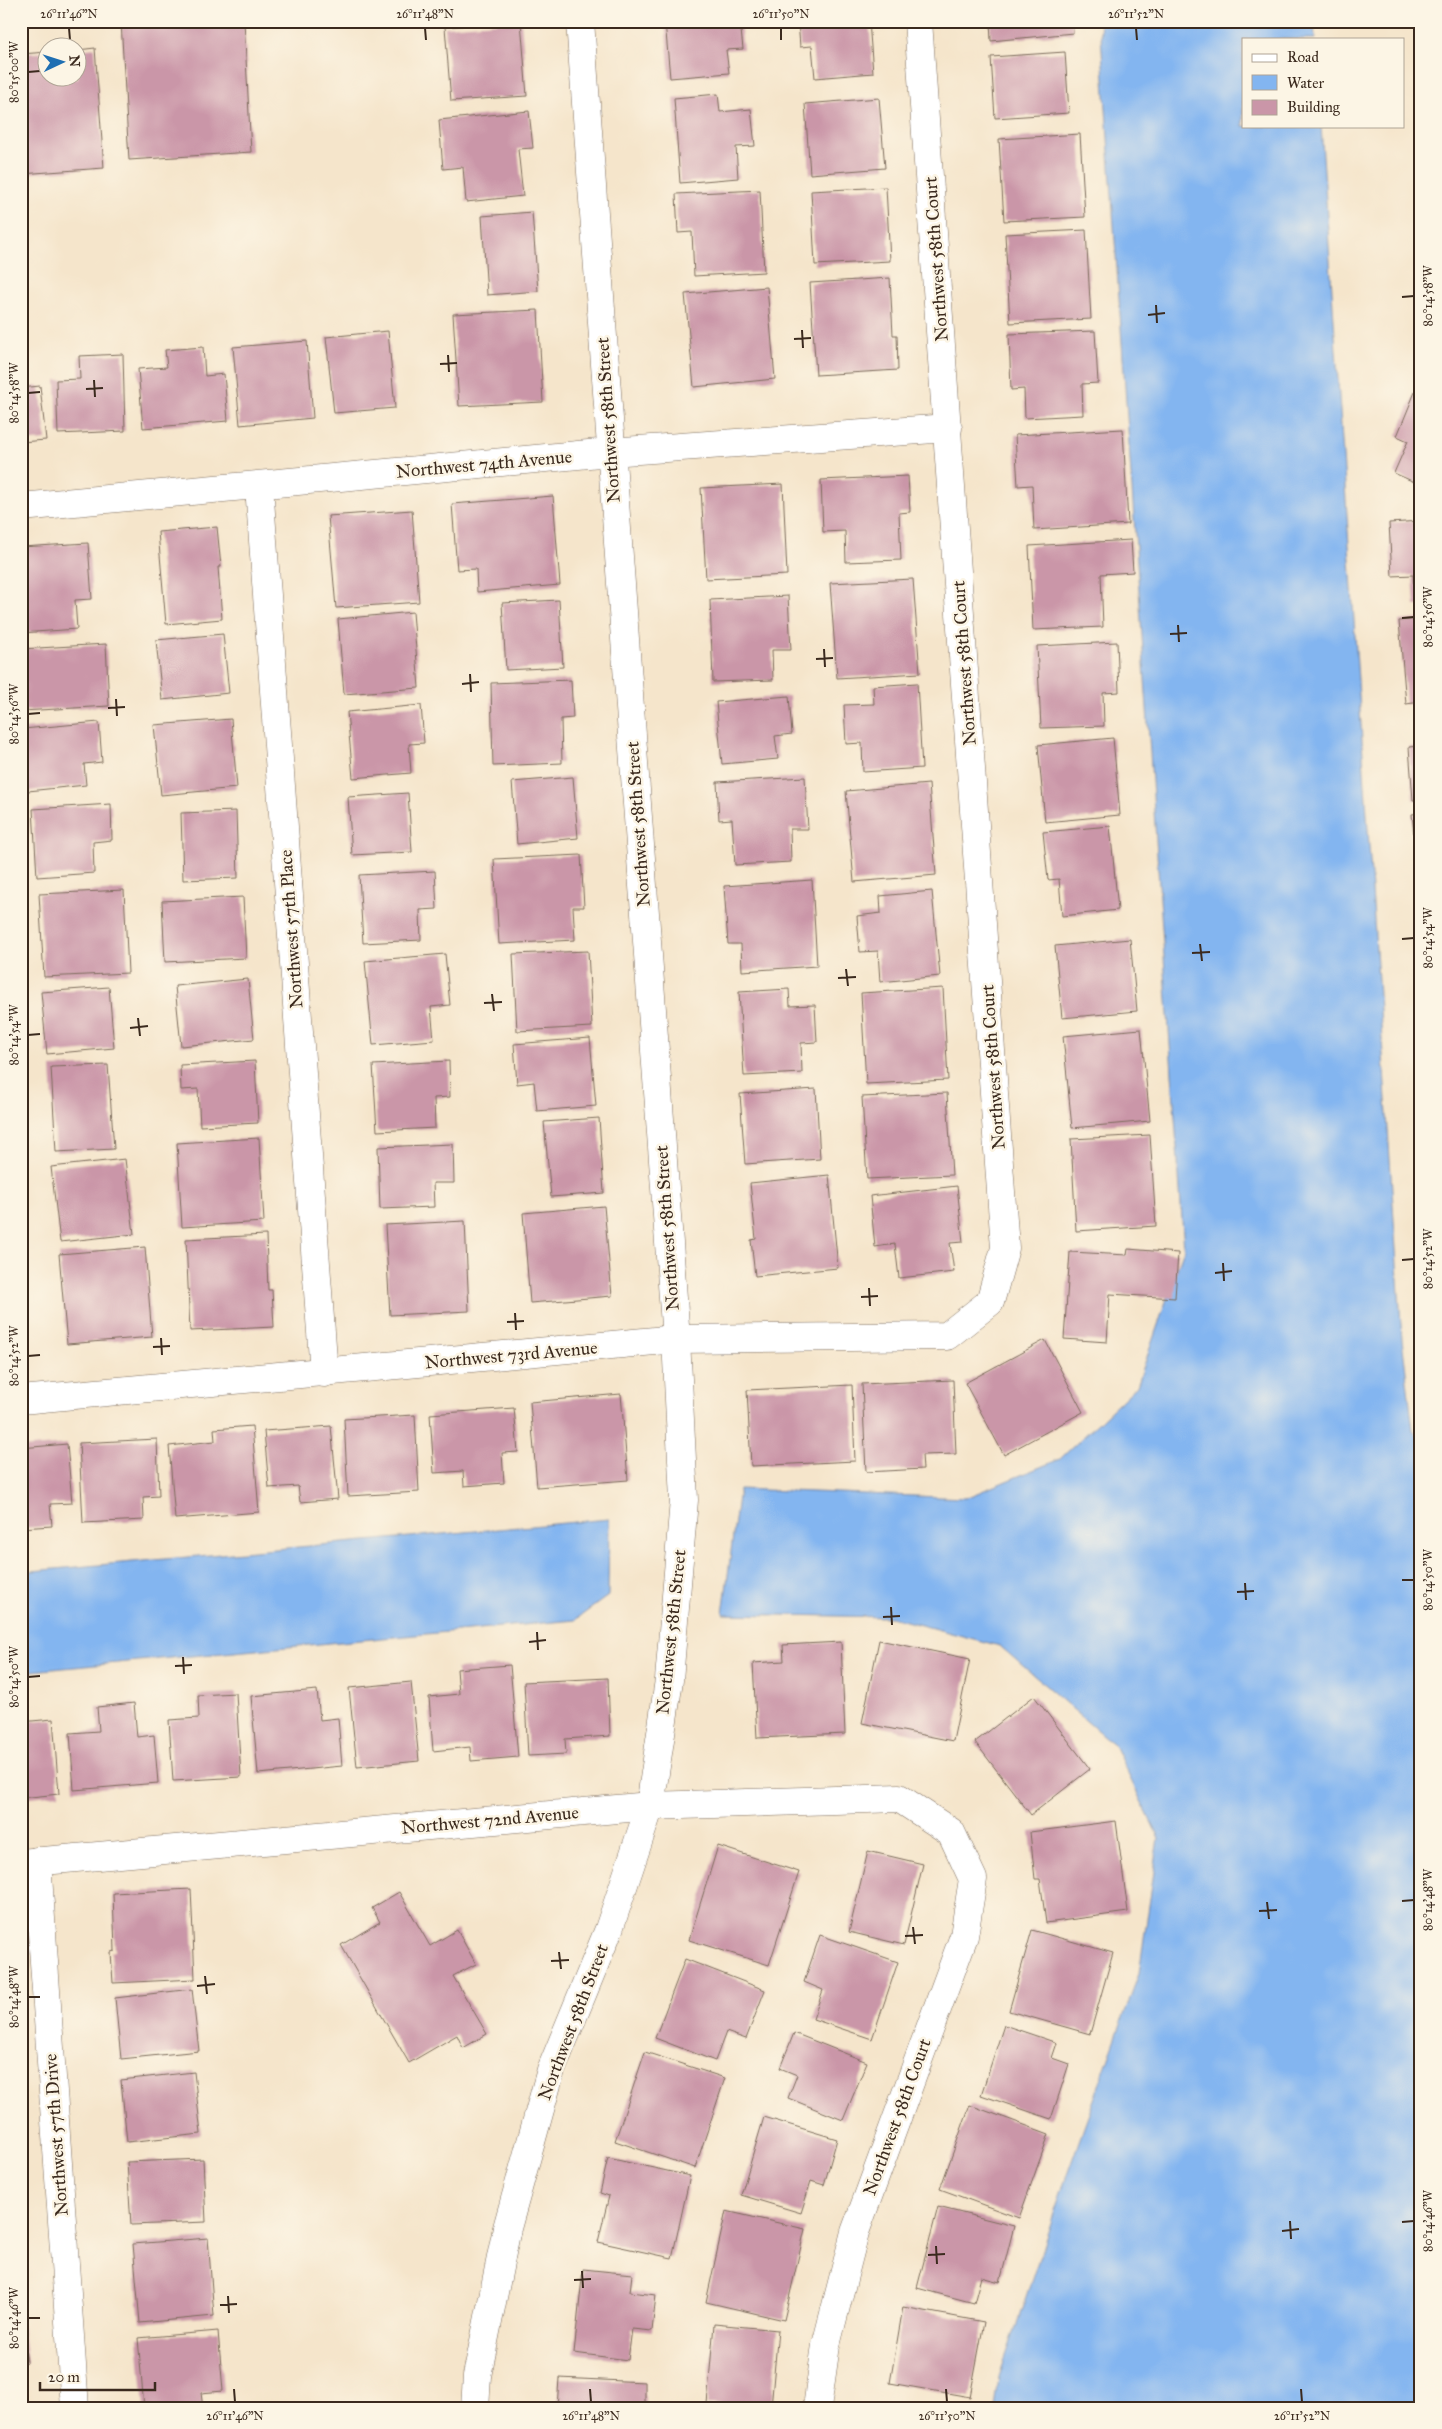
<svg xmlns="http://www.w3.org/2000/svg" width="1442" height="2429" font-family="'IM FELL Great Primer',serif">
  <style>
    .water { fill: #83b5f0; stroke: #5f7087 }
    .building { fill: #ca96a8 }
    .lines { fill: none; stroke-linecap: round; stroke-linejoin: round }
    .street-casing { stroke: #7c6b5b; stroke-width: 29 }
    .street { stroke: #fff; stroke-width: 28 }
    .ticks { fill: none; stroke: #3b2a1e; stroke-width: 2 }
    .labels { text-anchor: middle; stroke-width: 5; stroke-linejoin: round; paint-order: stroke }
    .street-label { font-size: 18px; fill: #3b2a1e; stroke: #fcf5e5 }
    .neatline { fill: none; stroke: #3b2a1e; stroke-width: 2 }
    .ticks-label { font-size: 12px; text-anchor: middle; fill: #3b2a1e }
  </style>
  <rect width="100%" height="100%" fill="#fcf5e5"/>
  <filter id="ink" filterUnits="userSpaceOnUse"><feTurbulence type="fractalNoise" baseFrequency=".02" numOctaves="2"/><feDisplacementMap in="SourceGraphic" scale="10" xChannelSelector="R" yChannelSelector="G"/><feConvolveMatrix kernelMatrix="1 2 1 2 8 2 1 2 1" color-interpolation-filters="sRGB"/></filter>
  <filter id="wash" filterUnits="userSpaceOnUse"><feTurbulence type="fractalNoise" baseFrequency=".0096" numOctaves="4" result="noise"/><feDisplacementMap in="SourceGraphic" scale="20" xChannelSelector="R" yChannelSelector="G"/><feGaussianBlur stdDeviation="1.12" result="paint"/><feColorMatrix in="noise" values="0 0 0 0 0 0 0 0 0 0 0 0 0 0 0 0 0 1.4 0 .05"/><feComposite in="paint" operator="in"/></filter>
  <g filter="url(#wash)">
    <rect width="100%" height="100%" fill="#f5e5cb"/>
    <g class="water">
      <polygon points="1100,21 1314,21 1315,39 1243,39 1243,126 1321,126 1402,1339 1413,1430 1421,1441 1421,2408 995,2408 999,2377 1067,2175 1139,1973 1159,1838 1114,1745 1000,1646 891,1617 723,1614 739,1489 965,1498 1060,1459 1137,1386 1184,1249"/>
      <polygon points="609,1519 608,1596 575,1620 21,1672 21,1572"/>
    </g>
    <g id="blocks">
      <g class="building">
        <polygon points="121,21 244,21 251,152 129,160"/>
        <polygon points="521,21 527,96 451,101 445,27"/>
        <polygon points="665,21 740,21 743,49 726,50 729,73 670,78"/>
        <polygon points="798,21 869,21 873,73 815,78 812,46 800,47"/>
        <polygon points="990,21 1072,21 1073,33 991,41"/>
        <polygon points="95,48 104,168 21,174 21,54 48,52 48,78 78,78 78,50"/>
        <polygon points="1065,52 1069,113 995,118 991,57"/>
        <polygon points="718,94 720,112 751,109 755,146 736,147 738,178 680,183 674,98"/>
        <polygon points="879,98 885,168 810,174 805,104"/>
        <polygon points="529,111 533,148 518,149 523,196 466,202 463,167 443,169 439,120"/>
        <polygon points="1080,134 1085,217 1004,221 999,139"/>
        <polygon points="886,187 890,261 815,265 811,191"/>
        <polygon points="760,190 764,272 694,276 692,232 678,233 676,194"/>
        <polygon points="532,212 538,291 487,295 482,216"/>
        <polygon points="1086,230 1091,319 1010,323 1005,234"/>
        <polygon points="890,278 893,335 897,335 898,370 816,375 810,283"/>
        <polygon points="767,287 775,379 694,387 685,294"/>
        <polygon points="538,310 543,402 459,406 453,314"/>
        <polygon points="388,331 395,408 334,413 326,337"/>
        <polygon points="1095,331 1098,383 1082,384 1083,415 1025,418 1024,389 1011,390 1009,334"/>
        <polygon points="307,341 313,418 240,425 233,347"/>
        <polygon points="203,347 205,376 224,374 228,421 143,428 138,369 167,367 165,350"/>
        <polygon points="123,354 125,431 58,434 56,380 80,379 79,356"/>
        <polygon points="40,386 46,440 21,442 21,388"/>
        <polygon points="1415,392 1421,394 1421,485 1394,473 1408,441 1397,436"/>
        <polygon points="1123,429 1128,524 1034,530 1032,485 1018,486 1015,435"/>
        <polygon points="908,476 910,512 899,513 901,560 846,562 845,531 823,532 821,480"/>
        <polygon points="783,484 787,575 706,579 701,488"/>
        <polygon points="553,496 560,585 477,592 476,569 457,570 452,504"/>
        <polygon points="412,510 419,602 336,608 328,516"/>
        <polygon points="1421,521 1421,606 1415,606 1413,575 1392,576 1389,523"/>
        <polygon points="217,527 221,567 218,567 222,619 166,624 158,532"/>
        <polygon points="1131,540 1133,572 1101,574 1103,627 1033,630 1029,546"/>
        <polygon points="88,543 92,599 75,600 77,629 21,633 21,547"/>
        <polygon points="913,579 920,673 837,678 830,583"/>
        <polygon points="788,596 791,650 772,650 773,680 713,682 710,600"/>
        <polygon points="559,600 563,667 506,670 502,603"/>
        <polygon points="413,612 419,688 344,694 338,619"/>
        <polygon points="1421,619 1421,702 1406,704 1399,621"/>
        <polygon points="223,634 229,693 162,700 156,640"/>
        <polygon points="1117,642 1119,692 1103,693 1104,726 1041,728 1037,646"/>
        <polygon points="106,644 109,706 22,711 21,649"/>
        <polygon points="571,680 573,718 561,719 562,763 493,766 491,683"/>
        <polygon points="917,683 922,768 863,772 862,743 846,744 844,705 874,704 873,686"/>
        <polygon points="789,696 792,734 775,736 778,759 722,764 716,702"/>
        <polygon points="421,705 424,743 409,744 411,773 353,778 347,712"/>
        <polygon points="231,719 237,788 161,795 154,725"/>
        <polygon points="99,722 102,762 84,764 86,785 28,791 23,729"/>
        <polygon points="1113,738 1120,815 1045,822 1038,745"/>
        <polygon points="1421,746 1421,800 1413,800 1409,747"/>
        <polygon points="573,777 578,838 517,844 512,782"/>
        <polygon points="805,777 808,829 790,829 791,862 735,865 732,819 719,820 717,782"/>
        <polygon points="929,784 936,875 854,882 846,791"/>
        <polygon points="408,793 412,852 352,855 348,797"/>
        <polygon points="111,804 112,840 93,842 94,873 37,877 33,809"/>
        <polygon points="236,811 238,878 183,880 181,813"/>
        <polygon points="1421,813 1421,892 1419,893 1412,814"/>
        <polygon points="1110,826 1118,910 1062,916 1059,879 1048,880 1043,832"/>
        <polygon points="581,855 584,907 573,907 575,940 499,944 494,859"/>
        <polygon points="435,871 437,909 420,910 421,940 363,943 359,875"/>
        <polygon points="812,880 817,966 742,971 741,944 728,944 724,886"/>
        <polygon points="124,890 128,973 44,977 39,894"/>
        <polygon points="932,891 940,976 880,982 878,951 860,952 857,916 881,913 880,896"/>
        <polygon points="243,897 246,958 165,962 162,901"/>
        <polygon points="1130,939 1137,1011 1062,1018 1055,946"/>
        <polygon points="588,951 592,1027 517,1031 513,954"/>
        <polygon points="445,954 450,1005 431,1007 434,1040 373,1045 365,961"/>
        <polygon points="248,979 254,1039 181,1046 175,986"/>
        <polygon points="109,987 114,1048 47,1054 41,992"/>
        <polygon points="943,988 948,1080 866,1084 861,993"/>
        <polygon points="789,989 790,1006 815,1005 817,1042 801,1043 802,1073 744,1076 739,992"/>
        <polygon points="1141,1029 1150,1121 1072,1128 1063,1036"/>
        <polygon points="590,1038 596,1106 537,1111 534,1082 517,1084 514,1044"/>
        <polygon points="255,1061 258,1123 200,1126 198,1089 181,1090 180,1065"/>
        <polygon points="449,1061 450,1097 434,1098 435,1128 377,1131 373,1065"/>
        <polygon points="108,1065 114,1149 56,1152 51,1067"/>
        <polygon points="816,1089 820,1159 745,1164 740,1094"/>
        <polygon points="947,1093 952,1175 867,1179 862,1097"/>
        <polygon points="599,1118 604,1193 551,1197 544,1122"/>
        <polygon points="1150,1135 1156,1226 1076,1231 1071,1139"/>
        <polygon points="259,1138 264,1222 182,1227 177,1143"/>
        <polygon points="453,1144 454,1183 433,1183 434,1207 380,1209 378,1147"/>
        <polygon points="125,1159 134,1234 60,1242 51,1167"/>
        <polygon points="829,1175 838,1268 755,1276 751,1240 756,1239 750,1183"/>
        <polygon points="957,1186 963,1242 950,1243 954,1272 899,1278 895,1244 875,1247 870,1196"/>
        <polygon points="604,1206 612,1296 530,1303 523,1213"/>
        <polygon points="465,1221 469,1311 390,1315 385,1225"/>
        <polygon points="266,1235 268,1290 272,1290 274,1327 190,1331 186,1239"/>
        <polygon points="145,1247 152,1337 67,1344 59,1254"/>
        <polygon points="1128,1249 1178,1253 1175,1298 1110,1294 1107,1342 1064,1339 1070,1252 1127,1255"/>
        <polygon points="1045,1340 1083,1412 1004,1455 965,1383"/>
        <polygon points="953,1380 956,1454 922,1455 923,1469 866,1472 862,1384"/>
        <polygon points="852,1385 855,1461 751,1466 747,1390"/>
        <polygon points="621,1394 628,1480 537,1487 530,1402"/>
        <polygon points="514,1408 518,1452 502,1453 504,1483 464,1486 463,1471 434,1473 430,1414"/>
        <polygon points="415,1415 419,1492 348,1496 344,1419"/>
        <polygon points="252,1426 259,1512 175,1519 169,1446 215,1441 214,1429"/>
        <polygon points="331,1426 338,1499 300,1502 298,1486 269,1488 264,1431"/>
        <polygon points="157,1439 159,1496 143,1497 144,1520 83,1523 79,1443"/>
        <polygon points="67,1444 72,1503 50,1504 52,1526 21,1528 21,1448"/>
        <polygon points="879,1640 970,1659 953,1741 862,1723"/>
        <polygon points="841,1642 845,1734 757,1738 753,1663 784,1661 783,1645"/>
        <polygon points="510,1665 518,1757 471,1761 470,1747 433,1751 429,1697 459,1694 457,1669"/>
        <polygon points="608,1678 610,1736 565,1739 566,1754 528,1756 524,1682"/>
        <polygon points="411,1682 419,1761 357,1767 349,1688"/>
        <polygon points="317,1690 320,1720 338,1718 342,1766 258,1774 251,1696"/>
        <polygon points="236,1693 241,1777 173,1781 169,1720 199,1718 198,1695"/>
        <polygon points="1034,1696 1090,1769 1031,1815 975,1742"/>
        <polygon points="134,1703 137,1737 154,1735 158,1783 74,1790 70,1733 99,1731 97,1707"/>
        <polygon points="53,1719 59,1794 21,1798 21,1722"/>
        <polygon points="1116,1821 1128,1912 1046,1923 1040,1879 1035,1879 1030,1832"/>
        <polygon points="718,1846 799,1872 769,1965 689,1940"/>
        <polygon points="868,1851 923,1864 904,1945 849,1932"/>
        <polygon points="191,1889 195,1979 113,1983 111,1952 115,1951 113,1893"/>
        <polygon points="399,1892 430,1946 457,1930 476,1964 453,1976 487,2034 463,2048 457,2035 409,2063 341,1945 380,1922 372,1908"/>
        <polygon points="1032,1930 1113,1953 1090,2034 1009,2011"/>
        <polygon points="820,1935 898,1962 872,2039 813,2019 823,1990 804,1982"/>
        <polygon points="685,1959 765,1990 746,2039 726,2032 715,2061 655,2038"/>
        <polygon points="192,1989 199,2051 121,2059 115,1998"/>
        <polygon points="1004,2025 1057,2043 1052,2058 1069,2064 1051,2119 981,2095"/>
        <polygon points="794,2033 867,2062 843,2120 788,2098 797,2075 780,2068"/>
        <polygon points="645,2052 725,2078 695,2168 615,2141"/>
        <polygon points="194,2072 201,2134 127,2142 121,2080"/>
        <polygon points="970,2105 1049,2134 1019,2218 940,2189"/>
        <polygon points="764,2117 837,2139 824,2185 811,2181 801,2213 741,2195"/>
        <polygon points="608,2158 690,2176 672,2258 598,2242 609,2196 600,2193"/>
        <polygon points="203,2159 206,2222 131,2225 127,2162"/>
        <polygon points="938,2207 1014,2226 1000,2282 981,2277 974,2303 917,2288"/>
        <polygon points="726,2211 805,2229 784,2320 706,2302"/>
        <polygon points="208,2238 214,2316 140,2323 133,2244"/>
        <polygon points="583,2269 632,2274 630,2292 656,2295 652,2331 632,2329 628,2360 574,2353"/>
        <polygon points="903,2307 984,2322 970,2397 890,2383"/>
        <polygon points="21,2318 27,2362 21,2363"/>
        <polygon points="714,2324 778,2330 771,2408 707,2404"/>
        <polygon points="218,2331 223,2391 201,2393 203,2408 144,2408 138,2338"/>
        <polygon points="559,2378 645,2382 645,2408 557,2408"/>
        <polygon points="885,2405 917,2406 917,2408 885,2408"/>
      </g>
    </g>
  </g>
  <g filter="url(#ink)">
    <use href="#blocks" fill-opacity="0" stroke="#7c6b5b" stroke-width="1"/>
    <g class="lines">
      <g class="street-casing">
        <g id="street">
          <polyline points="259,486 324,1373"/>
          <polyline points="21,507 610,452 948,428"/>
          <polyline points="21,1400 676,1339 947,1336 990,1302 1005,1248 918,21"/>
          <polyline points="37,1861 75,2408"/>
          <polyline points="21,1863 650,1806 899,1798 951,1832 973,1879 964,1936 855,2232 826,2345 817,2408"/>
          <polyline points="475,2408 477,2376 507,2228 551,2070 609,1929 650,1806 669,1680 684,1500 676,1339 580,21"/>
        </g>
      </g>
      <use href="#street" class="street"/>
    </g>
  </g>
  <path class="ticks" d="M69,28L70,40M425,28L426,40M781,28V40M1136,28L1137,40M28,72L40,71M1402,297L1414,296M1156,305L1157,323M1148,315L1165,313M802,330L803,348M794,339L811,338M448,355L449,372M440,364L457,363M94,380L95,397M86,389L103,388M28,393L40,392M1402,618L1414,617M1178,625L1179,642M1170,634L1187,633M824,649L825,667M816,659L833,658M470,674L471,692M462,684L479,682M116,699L117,716M108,708L125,707M28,714L40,713M1402,939L1414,938M1200,944L1202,961M1192,953L1210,952M846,969L848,986M838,978L856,977M492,994L494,1011M484,1003L502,1002M138,1018L140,1036M130,1028L148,1026M28,1035L40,1034M1402,1260L1414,1259M1223,1263L1224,1281M1215,1273L1232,1271M869,1288L870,1306M861,1297L878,1296M515,1313L516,1330M507,1322L524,1321M161,1338L162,1355M153,1347L170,1346M28,1356L40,1355M1402,1580H1414M1245,1583L1246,1600M1237,1592L1254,1591M891,1607L892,1625M883,1617L900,1616M537,1632L538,1650M529,1642L546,1640M183,1657L184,1674M175,1666L192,1665M28,1677L40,1676M1402,1901L1414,1900M1267,1902L1269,1919M1259,1911L1277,1910M913,1927L915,1944M905,1936L923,1935M559,1952L561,1969M551,1961L569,1960M205,1976L207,1994M197,1986L215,1984M28,1997H40M1290,2221L1291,2239M1402,2222L1414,2221M1282,2231L1299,2229M936,2246L937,2264M928,2255L945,2254M582,2271L583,2288M574,2280L591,2279M228,2296L229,2313M220,2305L237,2304M28,2318H40M234,2389L235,2402M590,2389L591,2402M946,2389L947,2402M1301,2389L1302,2402"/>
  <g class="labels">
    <g class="street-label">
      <text transform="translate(936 259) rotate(-94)" y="6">Northwest 58th Court</text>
      <text transform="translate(608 420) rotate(-94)" y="6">Northwest 58th Street</text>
      <text transform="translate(484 464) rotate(-5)" y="6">Northwest 74th Avenue</text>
      <text transform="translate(964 663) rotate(-94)" y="6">Northwest 58th Court</text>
      <text transform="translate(638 824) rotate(-94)" y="6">Northwest 58th Street</text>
      <text transform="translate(291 929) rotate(-94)" y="6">Northwest 57th Place</text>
      <text transform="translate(993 1067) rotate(-94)" y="6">Northwest 58th Court</text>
      <text transform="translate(667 1228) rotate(-94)" y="6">Northwest 58th Street</text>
      <text transform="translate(511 1355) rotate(-5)" y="6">Northwest 73rd Avenue</text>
      <text transform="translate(671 1632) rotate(-84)" y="6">Northwest 58th Street</text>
      <text transform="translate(490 1820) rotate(-5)" y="6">Northwest 72nd Avenue</text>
      <text transform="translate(573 2022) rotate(-69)" y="6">Northwest 58th Street</text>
      <text transform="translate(897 2117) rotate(-70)" y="6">Northwest 58th Court</text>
      <text transform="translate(56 2135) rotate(-94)" y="6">Northwest 57th Drive</text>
    </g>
  </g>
  <rect width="1442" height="2429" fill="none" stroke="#fcf5e5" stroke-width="55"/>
  <rect x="1242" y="38" width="162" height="90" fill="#fcf5e5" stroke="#afa495"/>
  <rect x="1252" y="54" width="25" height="8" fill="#ffffff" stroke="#afa495"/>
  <text x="1287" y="62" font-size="15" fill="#3b2a1e">Road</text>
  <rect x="1252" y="75" width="25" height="15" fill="#83b5f0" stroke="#afa495"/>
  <text x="1287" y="88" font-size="15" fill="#3b2a1e">Water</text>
  <rect x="1252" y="100" width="25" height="15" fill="#ca96a8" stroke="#afa495"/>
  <text x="1287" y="112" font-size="15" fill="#3b2a1e">Building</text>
  <g transform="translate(62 62) rotate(86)"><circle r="24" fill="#fcf5e5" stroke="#afa495"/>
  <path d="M0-4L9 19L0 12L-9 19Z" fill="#1f6fb2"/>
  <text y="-8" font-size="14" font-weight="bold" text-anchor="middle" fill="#3b2a1e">N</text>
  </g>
  <path d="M40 2382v8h115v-8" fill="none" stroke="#3b2a1e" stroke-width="2.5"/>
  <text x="48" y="2382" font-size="15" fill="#3b2a1e" stroke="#fcf5e5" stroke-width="4" paint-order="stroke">20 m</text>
  <rect x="28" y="28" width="1386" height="2374" class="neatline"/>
  <g class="ticks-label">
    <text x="69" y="18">26°11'46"N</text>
    <text x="425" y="18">26°11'48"N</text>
    <text x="781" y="18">26°11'50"N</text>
    <text x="1136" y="18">26°11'52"N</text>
    <text transform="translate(14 72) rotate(-90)" y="4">80°15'00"W</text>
    <text transform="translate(1428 296) rotate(-90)" y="4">80°14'58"W</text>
    <text transform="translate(14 393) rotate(-90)" y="4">80°14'58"W</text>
    <text transform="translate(1428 617) rotate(-90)" y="4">80°14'56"W</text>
    <text transform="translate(14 714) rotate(-90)" y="4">80°14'56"W</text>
    <text transform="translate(1428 938) rotate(-90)" y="4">80°14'54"W</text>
    <text transform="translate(14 1035) rotate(-90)" y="4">80°14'54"W</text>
    <text transform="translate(1428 1259) rotate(-90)" y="4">80°14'52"W</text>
    <text transform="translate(14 1356) rotate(-90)" y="4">80°14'52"W</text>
    <text transform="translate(1428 1580) rotate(-90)" y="4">80°14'50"W</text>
    <text transform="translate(14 1677) rotate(-90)" y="4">80°14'50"W</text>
    <text transform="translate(1428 1900) rotate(-90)" y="4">80°14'48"W</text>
    <text transform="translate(14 1997) rotate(-90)" y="4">80°14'48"W</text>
    <text transform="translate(1428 2221) rotate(-90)" y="4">80°14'46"W</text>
    <text transform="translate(14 2318) rotate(-90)" y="4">80°14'46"W</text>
    <text x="235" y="2420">26°11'46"N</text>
    <text x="591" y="2420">26°11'48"N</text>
    <text x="947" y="2420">26°11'50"N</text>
    <text x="1302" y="2420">26°11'52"N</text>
  </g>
</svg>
